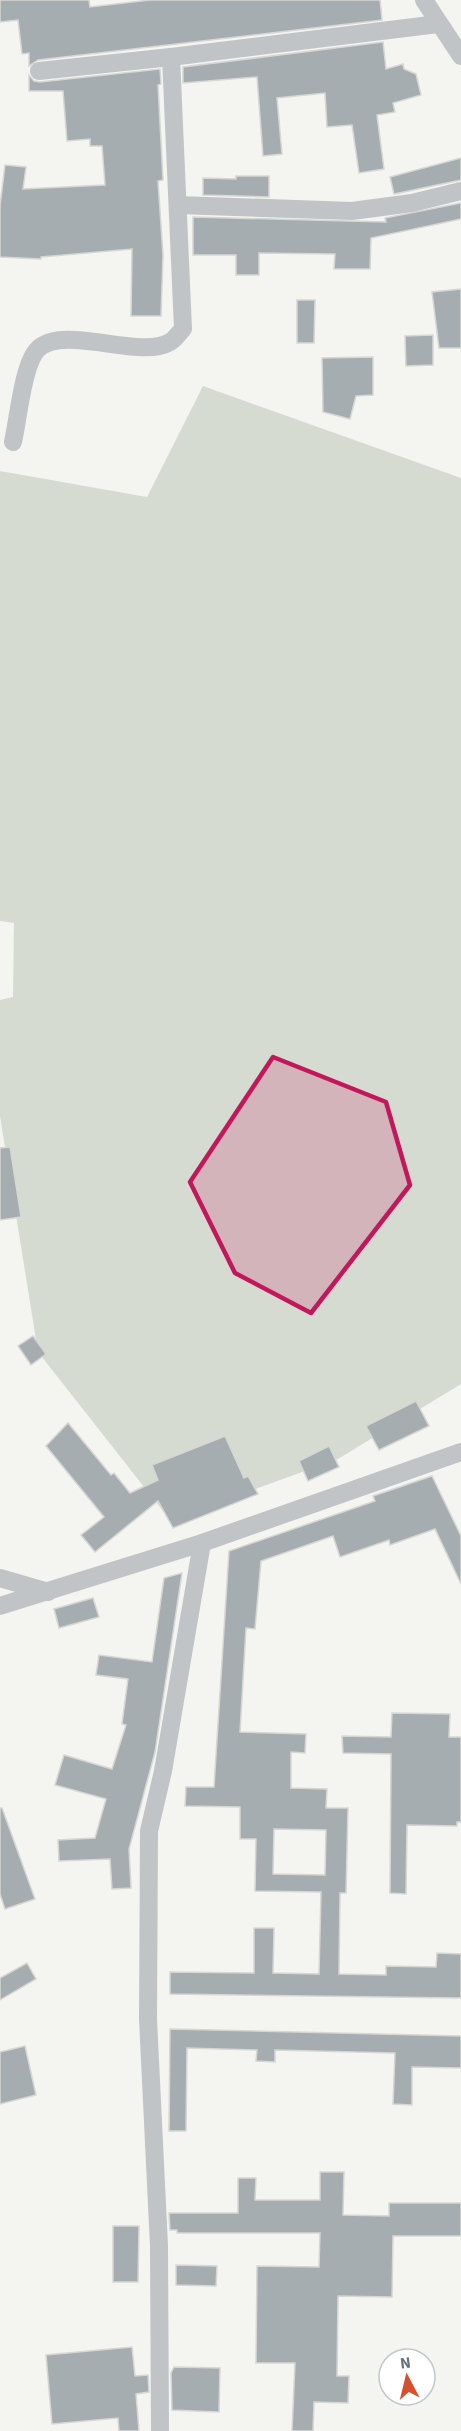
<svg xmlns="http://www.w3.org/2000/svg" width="461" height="2431" font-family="'Source Sans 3',sans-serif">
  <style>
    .green { fill: #d6dbd2 }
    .building { fill: #a5adb1; stroke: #d6d6d3; stroke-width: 1.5; fill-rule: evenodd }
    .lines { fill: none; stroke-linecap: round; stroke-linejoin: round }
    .street { stroke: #c0c4c7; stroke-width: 18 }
    .marked { fill: #c2185b; fill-opacity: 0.2; stroke: #c2185b; stroke-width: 4.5; stroke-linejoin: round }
  </style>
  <rect width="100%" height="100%" fill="#f4f4f1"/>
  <polygon class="green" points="203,386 461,478 461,1384 338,1459 170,1520 38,1352 0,1116 0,1000 13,997 14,923 0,921 0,471 147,497"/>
  <g class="building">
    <polygon points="0,0 89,0 90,7 150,0 380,0 382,20 38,60 29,66 29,53 22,54 18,20 0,22"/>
    <polygon points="383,42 386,69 403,64 404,69 416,74 421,95 393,103 395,112 377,115 384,169 359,173 352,125 327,127 325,93 277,98 282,154 263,156 257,77 183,83 183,67"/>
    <polygon points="160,69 161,84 158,85 163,180 158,181 163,255 161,316 131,316 132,249 41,257 41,259 0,257 0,206 5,165 26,167 23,189 105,185 102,146 90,146 90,139 67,141 63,91 29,91 29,75 34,81 40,82"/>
    <polygon points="461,158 461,180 394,194 390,177"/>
    <polygon points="236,176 269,176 269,197 203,195 203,178 236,179"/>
    <polygon points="461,203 461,219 371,238 370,269 334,269 335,254 259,253 259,275 236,275 236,255 193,255 193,217 386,222 385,218"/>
    <polygon points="461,289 461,348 439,348 432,292"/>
    <polygon points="297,300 315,300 314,343 297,343"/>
    <polygon points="433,335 433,365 406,366 405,336"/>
    <polygon points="373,357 373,395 356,396 350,419 323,412 322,358"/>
    <polygon points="10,1147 21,1217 0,1220 0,1148"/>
    <polygon points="33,1336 46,1354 31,1365 18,1346"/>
    <polygon points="416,1401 429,1426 379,1450 366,1426"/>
    <polygon points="68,1423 111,1475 114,1473 130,1493 158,1480 152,1465 225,1436 244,1478 248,1476 258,1494 173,1528 158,1501 95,1552 81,1535 104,1517 46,1446"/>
    <polygon points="329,1446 339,1467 308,1481 299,1461"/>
    <path d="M432,1476L461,1536V1584L435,1529L390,1545L389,1540L340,1557L333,1536L261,1561L255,1629L246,1628L240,1732L306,1734L305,1753L291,1752V1788L327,1789L326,1808H348L346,1893H340L339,1974L386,1975V1966L436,1967L437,1953L461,1954V1998L170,1994V1972L254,1973V1928H274L273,1973L319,1974L321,1892L255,1891L256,1839H240V1807L185,1806L186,1787H214L229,1551L375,1501L373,1496ZM274,1829L326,1830L325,1875L273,1874Z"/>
    <polygon points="182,1573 155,1752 129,1849 131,1888 112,1889 110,1859 59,1861 58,1840 95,1838 106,1799 55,1785 64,1755 112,1769 126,1725 122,1724 128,1679 96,1675 99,1655 152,1662 164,1578"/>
    <polygon points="93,1598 99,1617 59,1628 54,1609"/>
    <polygon points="392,1713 450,1714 449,1737 461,1737 461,1822 457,1822 457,1826 407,1825 406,1894 390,1893 391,1754 343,1753 342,1736 391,1737"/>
    <polygon points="0,1808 2,1808 35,1899 5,1909 0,1894"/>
    <polygon points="27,1963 36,1979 0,2000 0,1978"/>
    <polygon points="170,2029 461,2036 461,2068 412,2067 412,2105 393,2104 395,2053 275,2050 275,2062 256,2061 257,2050 187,2048 186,2131 169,2131"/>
    <polygon points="25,2046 36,2095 0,2104 0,2052"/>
    <polygon points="320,2172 344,2172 343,2215 389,2216 389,2203 461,2203 461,2236 393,2236 392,2297 338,2296 337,2376 349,2376 348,2403 314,2402 313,2431 292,2431 295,2363 256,2363 257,2266 319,2267 320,2233 177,2233 177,2230 170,2230 169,2213 238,2213 238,2178 256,2178 255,2200 320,2200"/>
    <polygon points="113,2226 139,2226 138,2282 113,2282"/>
    <polygon points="176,2265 217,2266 216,2286 176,2285"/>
    <polygon points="132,2347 135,2376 148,2375 149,2392 136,2394 139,2431 119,2431 118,2418 52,2424 46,2355"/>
    <polygon points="174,2367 220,2368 219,2412 172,2410 171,2373"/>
  </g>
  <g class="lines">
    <g class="street">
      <polyline points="424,0 461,56"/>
      <polyline points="39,71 171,57 438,24"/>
      <polyline points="178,205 352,211 412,203 461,191"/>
      <path d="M13,442C18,421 23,363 38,349C64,324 140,360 170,342C175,339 179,333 183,329L171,57"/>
      <polyline points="0,1578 48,1592"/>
      <polyline points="0,1606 202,1543 461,1452"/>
      <polyline points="160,2431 159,2246 148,2019 149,1831 163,1771 202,1543"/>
    </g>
  </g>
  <path class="marked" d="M273,1057L386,1102L410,1185L311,1313L235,1273L190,1182Z"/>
  <g transform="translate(407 2377) rotate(353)"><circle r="28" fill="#ffffff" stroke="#c1c8cc" stroke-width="1.5"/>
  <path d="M0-4.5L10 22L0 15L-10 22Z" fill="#d74f2e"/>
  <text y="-9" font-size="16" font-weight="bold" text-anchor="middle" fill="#657580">N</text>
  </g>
</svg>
